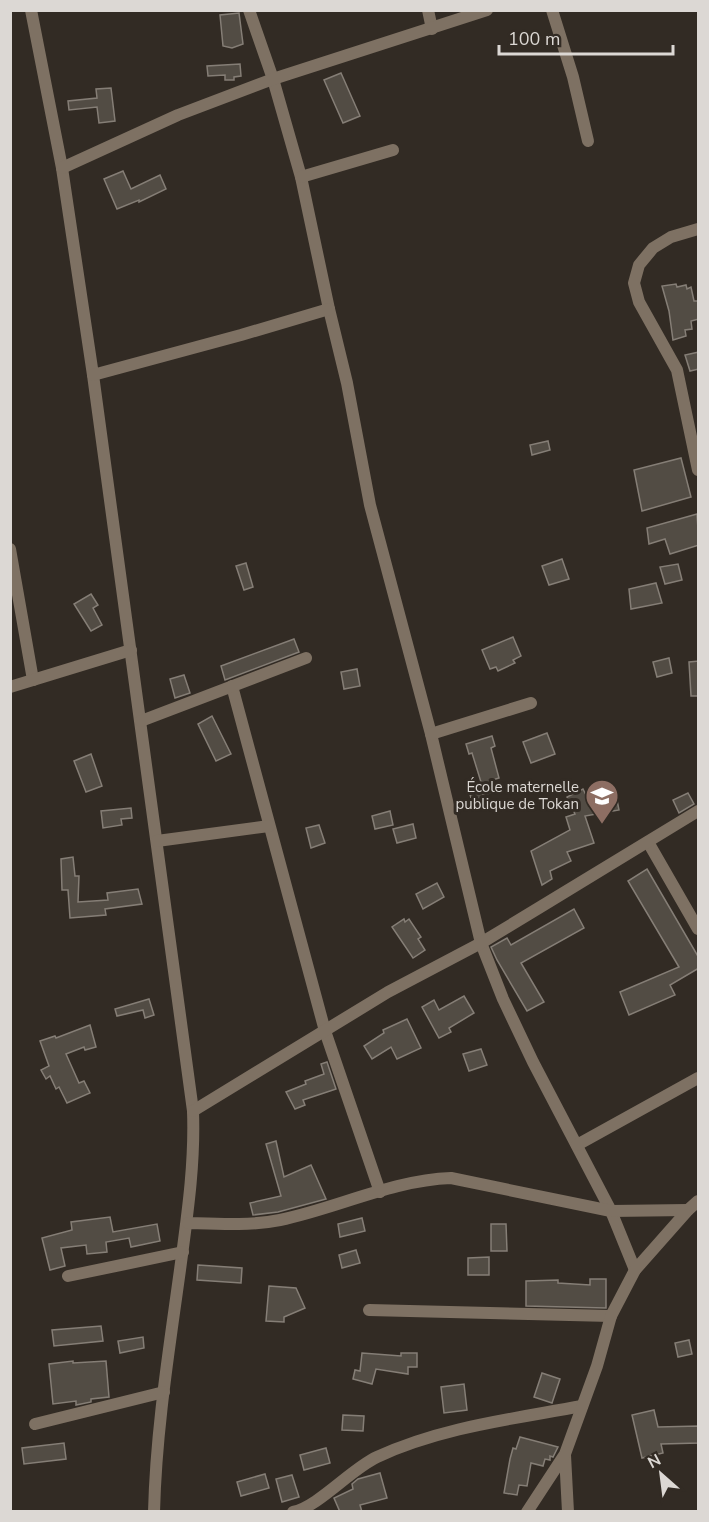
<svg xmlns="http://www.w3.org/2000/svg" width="709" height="1522" font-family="'Nunito Sans',sans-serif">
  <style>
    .building { fill: #524c44; stroke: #857e76; stroke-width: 1.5 }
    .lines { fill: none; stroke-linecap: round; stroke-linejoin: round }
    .minor { stroke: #7e7163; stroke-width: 12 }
    .labels { text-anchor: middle; stroke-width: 6; stroke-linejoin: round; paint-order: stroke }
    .poi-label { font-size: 15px; fill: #dcd8d4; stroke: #322b24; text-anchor: end }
  </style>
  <rect width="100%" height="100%" fill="#322b24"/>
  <g class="building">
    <polygon points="239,13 243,44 232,48 223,46 220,15"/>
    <polygon points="240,64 241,76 234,77 234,80 225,80 225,75 208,76 207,66"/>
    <polygon points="341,73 360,116 343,123 324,80"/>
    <polygon points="111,88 115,121 99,123 97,107 69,110 68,101 97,98 96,89"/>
    <polygon points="123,171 131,189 160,175 166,189 139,202 139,200 117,209 104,179"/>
    <polygon points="676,284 677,287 686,285 687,289 691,287 694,301 699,301 699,319 691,321 692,329 685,330 686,336 673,340 669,311 662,286"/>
    <polygon points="699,352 699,369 690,371 685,355"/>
    <polygon points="548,441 550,450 532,455 530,445"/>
    <polygon points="681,458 691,497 642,511 634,470"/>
    <polygon points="697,514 699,545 670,554 665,539 649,544 647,528"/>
    <polygon points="562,559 569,579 549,585 542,566"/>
    <polygon points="246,563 253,587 244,590 236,566"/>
    <polygon points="678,564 682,580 665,584 660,567"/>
    <polygon points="656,583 662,603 631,609 629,589"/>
    <polygon points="91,594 98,605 93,608 102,625 91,631 74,604"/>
    <polygon points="513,637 521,656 513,660 515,663 498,671 496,667 490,669 482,650"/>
    <polygon points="294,639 299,652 225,680 221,666"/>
    <polygon points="669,658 672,673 657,677 653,662"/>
    <polygon points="699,661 699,696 691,696 689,662"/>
    <polygon points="357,669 360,686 344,689 341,672"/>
    <polygon points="184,675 190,693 175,698 170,679"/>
    <polygon points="212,716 231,754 216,761 198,724"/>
    <polygon points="547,733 555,754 531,763 523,742"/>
    <polygon points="492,736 495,746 491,748 499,778 489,781 493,792 483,795 485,803 473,806 468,786 481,782 472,753 469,754 466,744"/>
    <polygon points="91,754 102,786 86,792 74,761"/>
    <polygon points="583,789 586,795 615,790 619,810 585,816 594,843 567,852 571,861 550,871 552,879 542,885 531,851 570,830 566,817 575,814 567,797"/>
    <polygon points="688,793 694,804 679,813 673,800"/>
    <polygon points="131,808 132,818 121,819 122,825 103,828 101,811"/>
    <polygon points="390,811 393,825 375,829 372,816"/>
    <polygon points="413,824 416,838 397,843 393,829"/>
    <polygon points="319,825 325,843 311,848 306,828"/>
    <polygon points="73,857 75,876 79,876 78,902 108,900 107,893 138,889 142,904 105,909 106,915 70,918 68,890 62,890 61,859"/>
    <polygon points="647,869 699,958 699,968 670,985 675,995 629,1015 620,992 679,967 628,881"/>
    <polygon points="437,883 444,897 423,909 416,894"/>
    <polygon points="574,909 584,928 521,963 544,1002 527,1011 497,960 491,947 507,938 511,945"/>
    <polygon points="404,919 405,922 409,919 421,937 418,939 425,950 413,958 392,927"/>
    <polygon points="464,996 474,1013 449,1028 451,1032 439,1038 422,1007 434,1000 439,1010"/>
    <polygon points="149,999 154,1015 145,1018 143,1010 117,1016 115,1009"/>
    <polygon points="407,1019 421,1048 397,1059 391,1047 372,1059 364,1046 384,1033 383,1030"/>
    <polygon points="90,1025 96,1047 85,1050 84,1047 66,1054 79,1083 84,1081 90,1093 67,1103 59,1087 56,1089 50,1076 46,1079 41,1070 49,1066 40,1041 55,1036 56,1038"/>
    <polygon points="481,1049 487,1065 469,1071 463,1054"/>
    <polygon points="327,1062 336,1089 303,1100 305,1105 295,1109 286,1092 306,1084 305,1081 324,1074 321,1064"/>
    <polygon points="276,1141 284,1177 311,1165 326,1199 278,1212 253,1215 250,1203 281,1196 266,1144"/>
    <polygon points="110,1217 113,1232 157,1224 160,1241 131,1247 129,1238 106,1242 107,1252 87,1254 86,1245 61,1248 65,1266 50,1270 42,1238 72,1230 71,1222"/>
    <polygon points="362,1218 365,1231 340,1237 338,1224"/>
    <polygon points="491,1224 506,1224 507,1251 491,1251"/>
    <polygon points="356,1250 360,1263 342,1268 339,1255"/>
    <polygon points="489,1257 489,1275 468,1275 468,1258"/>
    <polygon points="198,1265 242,1268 241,1283 197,1280"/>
    <polygon points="590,1279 606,1279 606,1308 526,1306 526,1281 558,1280 558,1283 590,1285"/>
    <polygon points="269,1286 296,1288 305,1308 284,1317 284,1322 266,1321"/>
    <polygon points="101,1326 103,1341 54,1346 52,1330"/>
    <polygon points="143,1337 144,1348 120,1353 118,1341"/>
    <polygon points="689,1340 692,1354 678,1357 675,1343"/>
    <polygon points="362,1353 401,1356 401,1353 417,1353 417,1367 408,1367 408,1374 376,1369 372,1384 353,1379 355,1370 360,1371"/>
    <polygon points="73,1361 73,1363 106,1361 109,1397 91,1399 91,1402 76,1405 76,1401 53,1404 49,1364"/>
    <polygon points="542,1373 560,1379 552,1403 534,1397"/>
    <polygon points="464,1384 467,1410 444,1413 441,1387"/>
    <polygon points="654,1410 658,1427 699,1426 699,1443 661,1444 663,1453 642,1458 632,1415"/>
    <polygon points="343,1415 364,1416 363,1431 342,1430"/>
    <polygon points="520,1437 558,1447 553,1457 550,1456 550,1460 545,1459 543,1466 531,1463 527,1486 519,1485 517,1495 504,1493 510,1459 513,1448 516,1449"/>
    <polygon points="64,1443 66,1459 24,1464 22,1448"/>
    <polygon points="326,1448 330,1463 304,1470 300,1455"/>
    <polygon points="380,1473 387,1498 360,1505 362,1512 340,1512 334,1498 353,1489 352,1484 358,1479"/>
    <polygon points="265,1474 269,1488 241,1496 237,1482"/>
    <polygon points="292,1475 299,1497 282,1502 276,1479"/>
  </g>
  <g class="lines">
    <g class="minor">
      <path d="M31,10L62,168L93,375L193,1111C195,1165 187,1217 180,1270C169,1350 156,1431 154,1512"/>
      <polyline points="249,10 273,79 301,177 329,309 347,383 370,505 431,734 481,943 503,999 533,1062 611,1211 635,1270"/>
      <polyline points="428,10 432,29"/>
      <polyline points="552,10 573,77 588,141"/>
      <polyline points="62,168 178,115 273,79 487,10"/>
      <polyline points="301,177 393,150"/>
      <polyline points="698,229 671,237 653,248 639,265 634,283 639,302 677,370 698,470"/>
      <polyline points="93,375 241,335 329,309"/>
      <polyline points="10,549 33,680"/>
      <polyline points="232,686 325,1031 380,1192"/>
      <polyline points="10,687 131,650"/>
      <polyline points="141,721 306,658"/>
      <polyline points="431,734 531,703"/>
      <polyline points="157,841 269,826"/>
      <polyline points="648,842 698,929"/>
      <polyline points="193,1111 388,992 481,943 542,906 698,811"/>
      <polyline points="577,1145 698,1078"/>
      <path d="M188,1223C218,1224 250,1226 280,1220C337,1208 393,1180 451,1178L611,1211L688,1210"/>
      <polyline points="68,1276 183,1252"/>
      <polyline points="369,1310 611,1316"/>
      <polyline points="35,1424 164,1392"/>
      <polyline points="565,1455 568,1512"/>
      <path d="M293,1512C318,1507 351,1469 377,1457C442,1427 513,1419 582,1406"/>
      <polyline points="527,1512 565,1454 597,1366 611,1316 635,1270 688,1210 698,1201"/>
    </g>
  </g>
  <defs>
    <g id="school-pin" transform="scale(1.725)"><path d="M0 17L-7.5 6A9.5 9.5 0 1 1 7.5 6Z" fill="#8d6e63" stroke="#322b24"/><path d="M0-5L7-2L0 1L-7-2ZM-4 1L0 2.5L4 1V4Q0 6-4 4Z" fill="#fff"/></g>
  </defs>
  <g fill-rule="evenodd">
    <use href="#school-pin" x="602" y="796"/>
  </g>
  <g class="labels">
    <g class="poi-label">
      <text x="579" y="792">École maternelle<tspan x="579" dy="17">publique de Tokan</tspan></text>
    </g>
  </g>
  <rect width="709" height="1522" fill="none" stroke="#dcd8d4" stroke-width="24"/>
  <g transform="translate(661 1474) rotate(332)" stroke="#322b24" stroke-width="4.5" paint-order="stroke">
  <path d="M0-4.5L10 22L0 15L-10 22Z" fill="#dcd8d4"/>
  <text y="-9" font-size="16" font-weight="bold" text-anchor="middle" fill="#dcd8d4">N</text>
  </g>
  <path d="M499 45v9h174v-9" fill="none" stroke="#dcd8d4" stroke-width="3"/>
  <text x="508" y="45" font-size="18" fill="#dcd8d4" stroke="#322b24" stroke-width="4.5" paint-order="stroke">100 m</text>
</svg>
